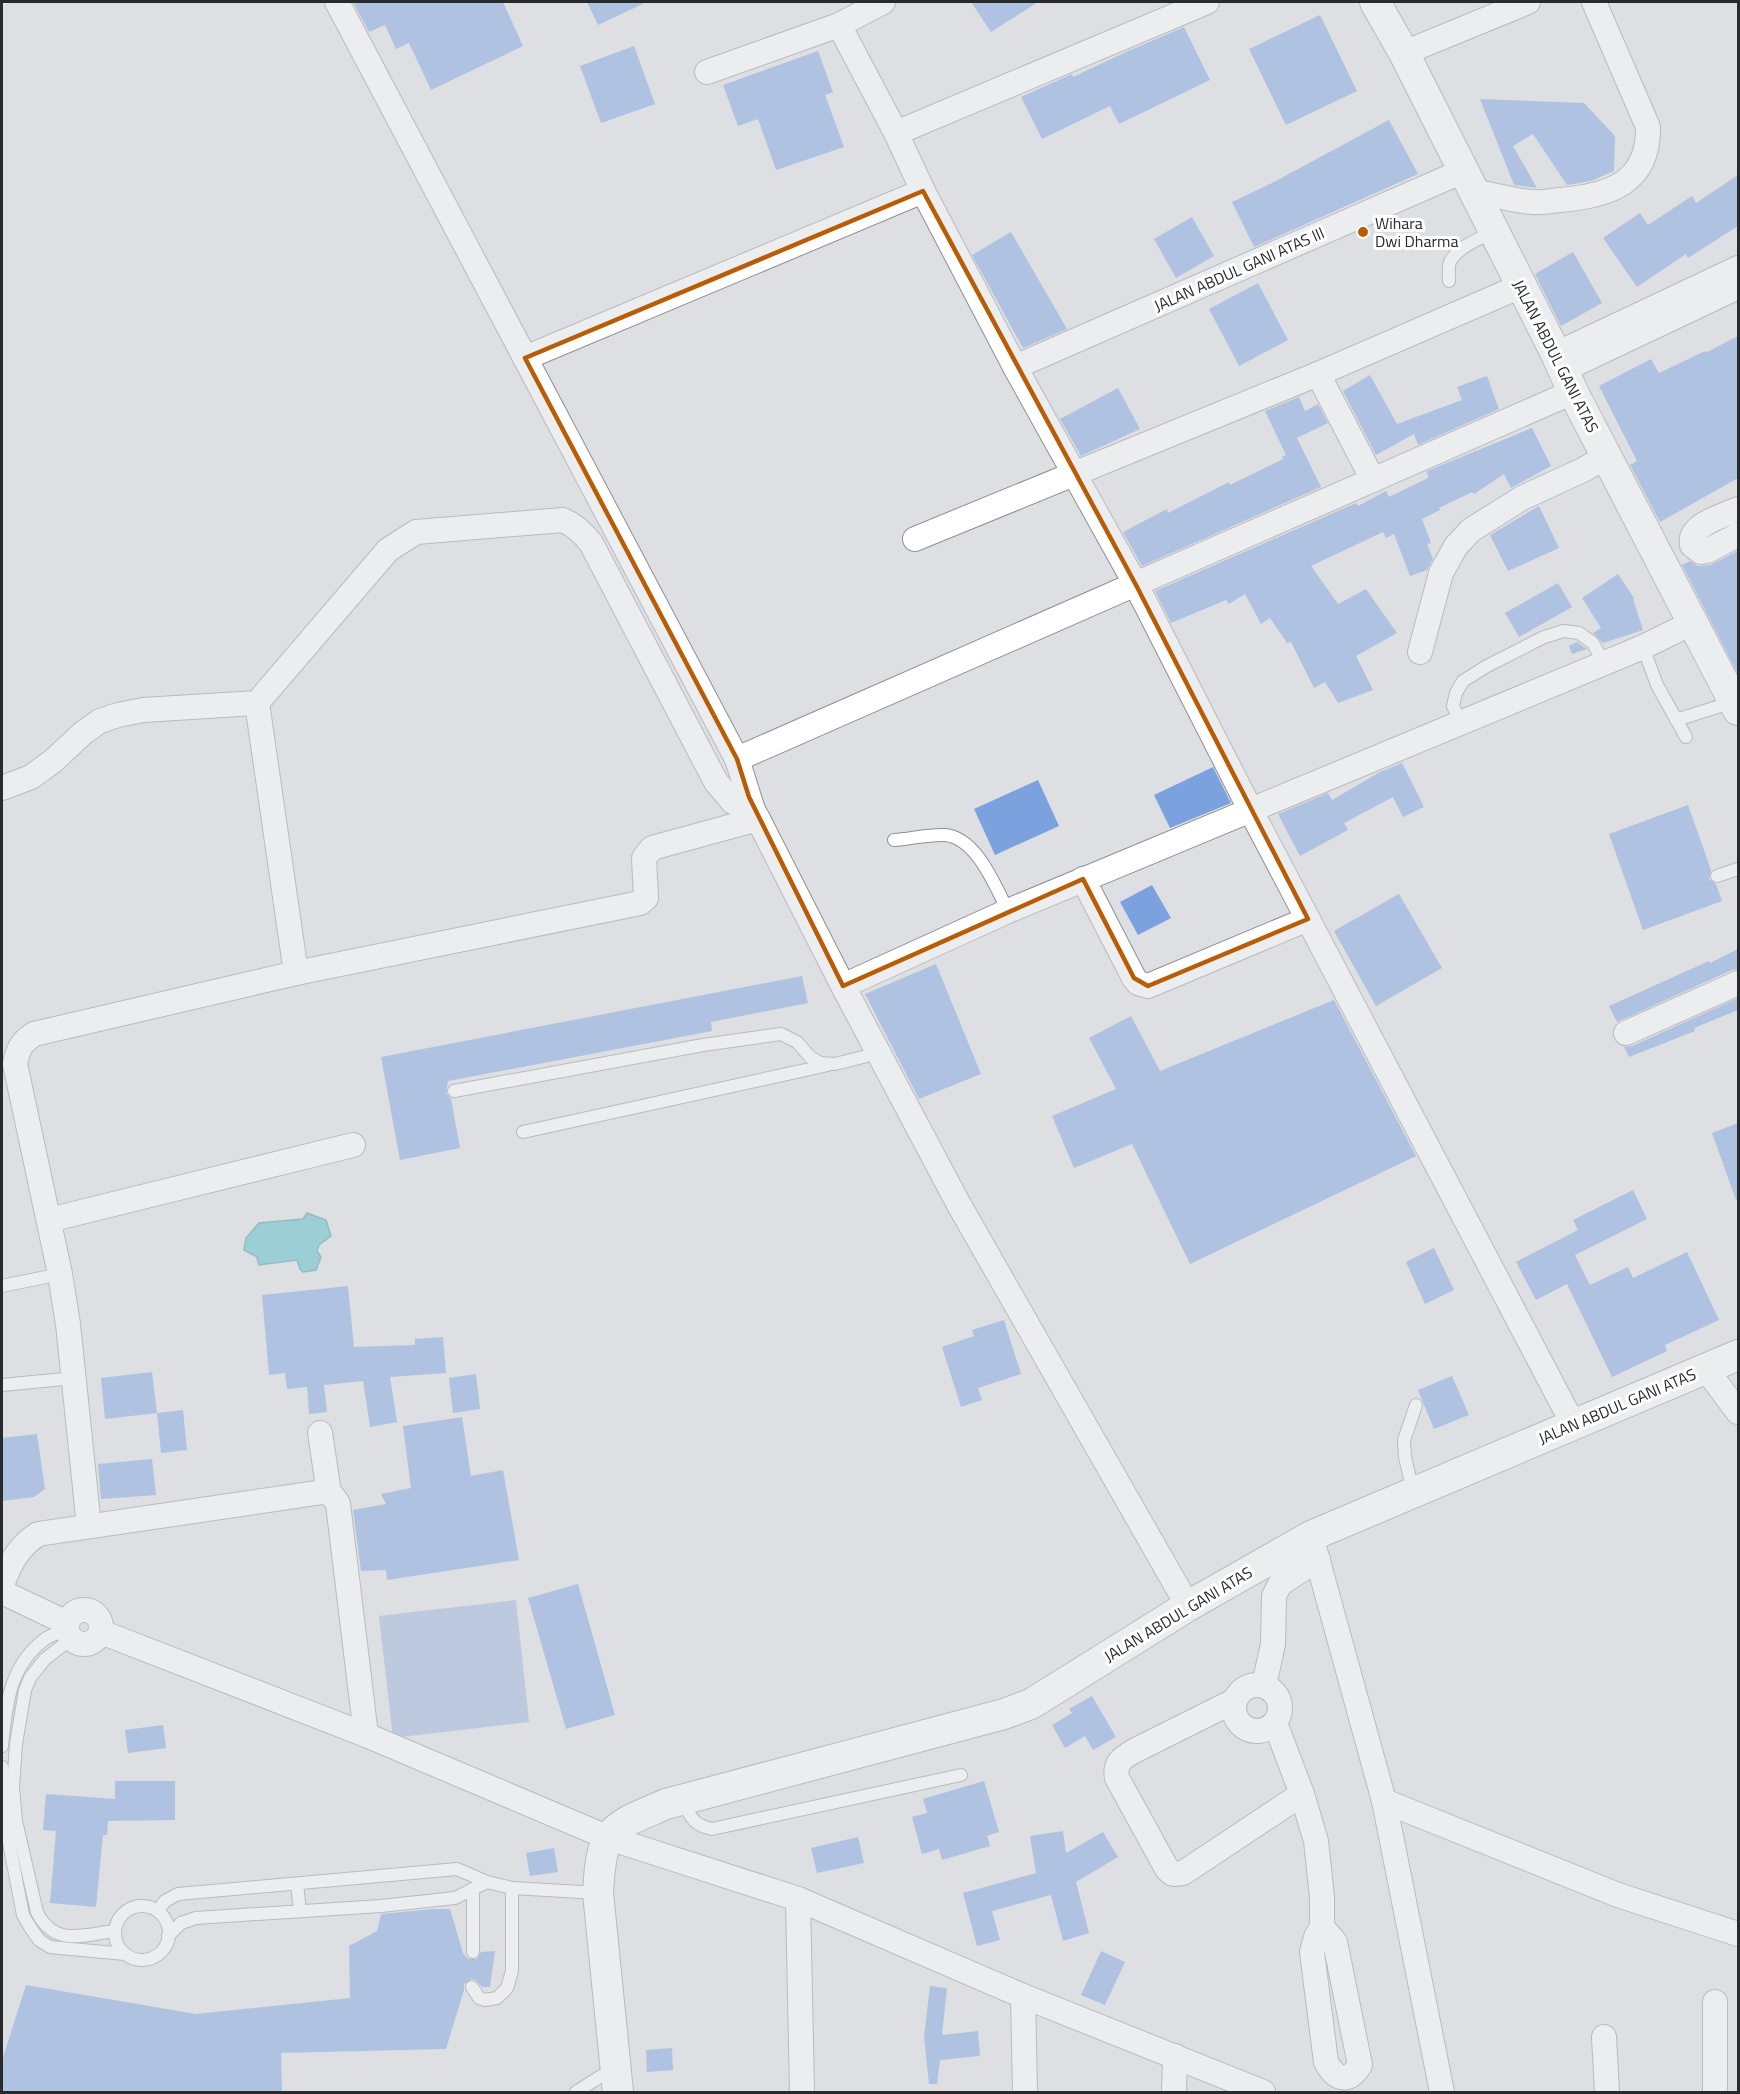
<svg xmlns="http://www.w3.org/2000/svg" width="1740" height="2094" font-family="'Titillium Web',sans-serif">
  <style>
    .green { fill: #97b0d9 }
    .water { fill: #4dbcc6; stroke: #429098; stroke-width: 1.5 }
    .building { fill: #7ba1df }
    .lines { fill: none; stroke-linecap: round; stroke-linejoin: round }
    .service-casing { stroke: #8e9092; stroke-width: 14 }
    .minor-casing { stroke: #8e9092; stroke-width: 26 }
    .tertiary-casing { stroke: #8e9092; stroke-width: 32 }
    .service { stroke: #fff; stroke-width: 12 }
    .minor { stroke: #fff; stroke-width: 24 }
    .tertiary { stroke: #fff; stroke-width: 30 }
    .marked { fill: none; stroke: #b95c06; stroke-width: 4.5; stroke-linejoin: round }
    .poi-dot { fill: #b95c06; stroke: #fff; stroke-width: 2 }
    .labels { text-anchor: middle; stroke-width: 6; stroke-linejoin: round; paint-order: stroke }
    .poi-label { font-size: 16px; fill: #292a2b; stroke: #fff; text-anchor: start }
    .street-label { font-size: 16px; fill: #292a2b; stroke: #fff }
  </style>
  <rect width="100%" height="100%" fill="#dddfe2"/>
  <polygon class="green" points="516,1600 529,1722 393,1738 379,1616"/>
  <polygon class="water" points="307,1213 326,1220 331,1236 319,1245 317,1251 321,1257 316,1270 303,1272 300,1269 297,1260 259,1265 257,1257 244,1250 246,1238 259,1223 303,1219"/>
  <g class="building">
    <polygon points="353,2 503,2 523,46 431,90 409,43 396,49 385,25 369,32"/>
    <polygon points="587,2 647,2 598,25"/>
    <polygon points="971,2 1038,2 991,32"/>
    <polygon points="1320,15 1357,91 1286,125 1249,49"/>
    <polygon points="1184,27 1210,80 1119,124 1110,106 1042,139 1021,97 1072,74 1073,77 1126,52"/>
    <polygon points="634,46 655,104 601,123 580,66"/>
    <polygon points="818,51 833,92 825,95 844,147 776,170 758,119 738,126 723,85"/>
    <polygon points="1480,99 1584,103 1615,136 1614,171 1591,181 1567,185 1533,134 1513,146 1537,188 1514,185"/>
    <polygon points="1389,120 1418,174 1254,247 1232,202 1274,182"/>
    <polygon points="1738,175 1738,226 1688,258 1686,254 1637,287 1603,238 1640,213 1648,225 1692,196 1696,203"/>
    <polygon points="1192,217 1214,256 1176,278 1154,239"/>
    <polygon points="1011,232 1067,329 1023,348 972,255"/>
    <polygon points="1573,252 1602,303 1561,326 1535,274"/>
    <polygon points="1258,283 1288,340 1239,366 1209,309"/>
    <polygon points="1738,336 1738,478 1660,522 1630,465 1637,461 1599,386 1651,359 1659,373 1705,351 1705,353"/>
    <polygon points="1370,375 1397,424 1462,400 1457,387 1487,376 1499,409 1418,445 1414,434 1376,455 1343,391"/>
    <polygon points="1118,388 1140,429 1081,456 1060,419"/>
    <polygon points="1299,397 1305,411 1318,404 1328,423 1297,438 1321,487 1142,566 1123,532 1167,509 1168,513 1229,482 1230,485 1283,459 1282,457 1286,455 1265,411"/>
    <polygon points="1532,428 1551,466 1511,488 1504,474 1474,494 1472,492 1439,508 1440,510 1422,519 1431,543 1427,544 1433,559 1427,570 1410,576 1394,534 1386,538 1383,532 1311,566 1338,604 1366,589 1397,633 1356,656 1373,690 1338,703 1325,682 1314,688 1291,642 1287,643 1270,618 1261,624 1245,594 1229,604 1226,600 1171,623 1155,591 1356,503 1358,506 1386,491 1389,497 1428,478 1427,471"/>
    <polygon points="1539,506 1559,548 1508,571 1490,535"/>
    <polygon points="1738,551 1738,674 1682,565 1690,561 1698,566 1710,565"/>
    <polygon points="1618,574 1634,598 1633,599 1643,630 1603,643 1593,633 1601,628 1582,598"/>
    <polygon points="1558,583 1572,607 1519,637 1505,613"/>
    <polygon points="1577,642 1587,649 1572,654 1569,646"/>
    <polygon points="1402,763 1424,807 1403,817 1393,797 1344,823 1348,830 1300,856 1278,814 1328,793 1332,800 1380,772"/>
    <polygon points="1213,767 1231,803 1170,828 1154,795"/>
    <polygon points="1038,780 1059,826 995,855 974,809"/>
    <polygon points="1688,805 1711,870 1709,879 1716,884 1722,901 1643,930 1609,834"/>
    <polygon points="1152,885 1171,918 1138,935 1120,902"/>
    <polygon points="1399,894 1442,968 1376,1006 1334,931"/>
    <polygon points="1738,949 1738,969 1732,970 1617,1022 1609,1006 1709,961 1710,963"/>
    <polygon points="936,964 981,1074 919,1099 865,994"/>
    <polygon points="802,976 808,1003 711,1022 712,1031 448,1081 446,1093 451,1099 460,1148 400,1160 381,1057"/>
    <polygon points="1738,998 1738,1010 1694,1028 1695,1031 1629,1057 1624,1047 1632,1046"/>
    <polygon points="1334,1000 1416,1156 1190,1264 1132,1144 1074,1168 1052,1116 1116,1089 1089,1038 1131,1016 1160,1071"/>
    <polygon points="1738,1123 1738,1200 1736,1200 1712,1133"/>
    <polygon points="1633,1190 1647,1219 1575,1255 1590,1285 1628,1267 1633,1278 1687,1252 1719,1320 1665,1345 1667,1351 1612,1377 1567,1284 1536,1300 1516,1262 1578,1230 1573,1220"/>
    <polygon points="1434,1248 1454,1290 1425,1304 1406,1262"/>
    <polygon points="348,1286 354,1347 415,1345 415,1339 443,1337 446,1373 390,1377 397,1422 370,1427 363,1381 324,1385 327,1412 309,1414 307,1387 287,1389 285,1373 269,1375 262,1295"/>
    <polygon points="1004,1320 1021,1374 978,1388 982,1400 961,1407 942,1347 974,1336 972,1330"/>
    <polygon points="152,1372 157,1413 183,1410 187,1450 161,1453 157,1413 105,1419 101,1378"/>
    <polygon points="476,1374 480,1409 453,1413 449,1378"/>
    <polygon points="1452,1376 1469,1415 1434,1429 1418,1390"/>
    <polygon points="462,1417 471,1476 503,1470 519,1560 387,1580 386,1570 361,1571 353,1510 386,1504 381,1494 411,1488 403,1426"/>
    <polygon points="37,1434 45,1489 34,1497 2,1501 2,1438"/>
    <polygon points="152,1459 156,1495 101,1499 98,1464"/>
    <polygon points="578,1584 615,1715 566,1729 528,1598"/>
    <polygon points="1092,1696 1116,1737 1093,1750 1085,1736 1065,1748 1052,1725 1072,1713 1069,1709"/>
    <polygon points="163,1725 166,1748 128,1753 125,1730"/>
    <polygon points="115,1781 175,1781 175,1820 108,1821 107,1835 103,1835 96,1907 50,1903 56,1831 43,1830 46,1794 115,1799"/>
    <polygon points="984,1781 999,1832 987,1836 990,1846 942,1860 939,1849 922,1854 912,1817 927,1813 923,1799"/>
    <polygon points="1063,1831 1066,1853 1103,1832 1118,1857 1076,1882 1089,1933 1063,1941 1051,1895 992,1911 1000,1940 977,1946 963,1893 1036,1873 1030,1836"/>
    <polygon points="858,1837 864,1863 817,1873 811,1848"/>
    <polygon points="554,1848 558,1872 530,1876 526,1853"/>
    <polygon points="434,1909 450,1909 463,1953 468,1959 477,1959 481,1952 495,1951 490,1987 482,1987 476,1980 472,1979 464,1984 464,1990 446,2049 281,2053 282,2092 2,2092 2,2060 26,1985 196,2014 350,1998 349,1946 377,1931 381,1914"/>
    <polygon points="1101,1951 1125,1962 1105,2005 1081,1995"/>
    <polygon points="930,1986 947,1988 942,2035 978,2031 980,2056 940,2060 937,2084 929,2084 924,2037"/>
    <polygon points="672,2048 673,2070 647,2072 646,2050"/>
  </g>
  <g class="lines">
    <g class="service-casing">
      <g id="service">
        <path d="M1449,281C1449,275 1448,267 1450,262C1457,247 1480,239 1493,231"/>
        <polyline points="1643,647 1657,685 1686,737"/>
        <polyline points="1676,720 1733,702"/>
        <polyline points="1461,723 1453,706 1456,693 1463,681 1487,666 1544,637 1564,631 1579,633 1593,643 1604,663"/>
        <path d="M894,840C910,839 929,834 945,835C977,838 995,886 1008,911"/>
        <polyline points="1717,876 1738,869"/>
        <polyline points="454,1091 703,1045 781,1034 797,1042 810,1057 820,1063 835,1064 879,1053"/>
        <polyline points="523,1132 828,1065"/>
        <polyline points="2,1286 60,1274"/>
        <polyline points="2,1385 74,1378"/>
        <polyline points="1413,1492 1405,1457 1404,1440 1416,1405"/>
        <path d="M71,1639L45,1659L30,1678L25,1690L16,1744L13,1787L16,1821L37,1912C54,1947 83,1935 114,1931"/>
        <path d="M2,1746C6,1705 9,1666 45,1639C51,1635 60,1632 67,1629"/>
        <polyline points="2,1767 4,1805 10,1848 23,1915 30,1927 39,1940 50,1947 125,1954"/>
        <path d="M682,1801C691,1817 693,1825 712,1829L961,1775"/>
        <polyline points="297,1884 300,1911"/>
        <polyline points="473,1889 473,1952"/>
        <circle cx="142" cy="1933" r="27"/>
        <polyline points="158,1911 165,1901 178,1894 457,1869 487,1882 512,1888 598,1893"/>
        <polyline points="168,1936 181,1923 196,1918 381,1906 455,1898 487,1882"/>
        <polyline points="472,1987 479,1998 485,2000 497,1998 507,1988 512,1971 512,1888"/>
        <polyline points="576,2092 614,2068"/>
      </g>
    </g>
    <g class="minor-casing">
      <g id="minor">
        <polyline points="337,2 737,759 753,810"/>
        <polyline points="839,25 896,133 923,191 1015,367 1136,585 1251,811 1573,1424"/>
        <polyline points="1404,53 1528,2"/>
        <polyline points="707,72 839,25 883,2"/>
        <polyline points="896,133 1207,2"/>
        <path d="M1473,191C1492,194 1513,201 1533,202C1542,203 1551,201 1560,200C1609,196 1649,183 1648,127L1594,2"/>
        <polyline points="1556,354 1738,268"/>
        <polyline points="525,358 923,191"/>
        <polyline points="1015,367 1463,171"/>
        <polyline points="1563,370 1738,287"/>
        <polyline points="1318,374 1373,480"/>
        <path d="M1738,509C1724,516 1688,524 1692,545L1701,552L1707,551L1738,535"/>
        <polyline points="915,539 1318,374 1521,286"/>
        <polyline points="1420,652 1441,573 1456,546 1471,530 1522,498 1585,469 1606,456"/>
        <polyline points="257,703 296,973"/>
        <polyline points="737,759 1573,392"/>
        <path d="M2,788L31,777L53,761L83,733L100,721L118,715L143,710L257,703L388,550L416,532L563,520C575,525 583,533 591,543L716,782L733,802L753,810L758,819L843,986L958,1203L1188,1606"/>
        <polyline points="1083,879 1134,978 1138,983 1148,986 1308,919"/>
        <polyline points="843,986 1008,911 1643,647 1694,622"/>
        <polyline points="1626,1033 1738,983"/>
        <polyline points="49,1220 353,1145"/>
        <polyline points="1706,1369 1738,1412"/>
        <polyline points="320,1433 329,1493"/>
        <path d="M89,1526L68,1324L60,1274L15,1064C18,1048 22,1042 34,1034L296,973L640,903L646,898L644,858L652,848L758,819"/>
        <polyline points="1311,1536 1384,1801 1442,2092"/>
        <path d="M2,1585C10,1563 18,1547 38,1534L323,1492C331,1493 334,1497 338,1504L366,1735"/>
        <polyline points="2,1592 67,1623"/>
        <circle cx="84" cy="1627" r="17"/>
        <polyline points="101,1632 366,1735 609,1838 798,1899 1023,1996 1263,2092"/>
        <circle cx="1257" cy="1708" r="23"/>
        <polyline points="1264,1685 1273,1644 1274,1596 1280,1584 1318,1559"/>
        <path d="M1234,1701L1134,1751C1122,1758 1114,1763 1117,1778L1167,1869L1173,1874L1183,1873L1302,1794"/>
        <path d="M1275,1723L1302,1794L1316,1841L1322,1897V1927L1316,1937L1312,1952L1326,2062C1336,2081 1349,2083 1360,2065L1335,1942L1322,1927"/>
        <polyline points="1384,1801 1618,1895 1738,1934"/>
        <polyline points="798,1899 802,2092"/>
        <polyline points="1023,1996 1025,2092"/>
        <polyline points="1715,2002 1715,2092"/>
        <polyline points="1604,2037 1607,2092"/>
        <polyline points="1174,2092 1175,2056"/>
      </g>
    </g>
    <g class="tertiary-casing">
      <g id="tertiary">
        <polyline points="1375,2 1404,53 1556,354 1573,392 1738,710"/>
        <path d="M618,2092L598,1893C599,1878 600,1850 609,1837C621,1820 649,1812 666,1804L1004,1714L1031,1704L1188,1606L1311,1536L1738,1355"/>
      </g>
    </g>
    <use href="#service" class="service"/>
    <use href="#minor" class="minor"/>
    <use href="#tertiary" class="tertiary"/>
  </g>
  <path d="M0 0H1740V2094H0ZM923,191L1136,585L1308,919L1148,986L1134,978L1083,879L843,986L749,797L737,759L525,358Z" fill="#dddfe2" fill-opacity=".55" fill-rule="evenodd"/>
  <path class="marked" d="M923,191L1136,585L1308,919L1148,986L1134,978L1083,879L843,986L749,797L737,759L525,358Z"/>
  <circle class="poi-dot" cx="1363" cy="232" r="6"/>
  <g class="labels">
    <g class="poi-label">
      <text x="1375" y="229">Wihara<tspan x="1375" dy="18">Dwi Dharma</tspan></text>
    </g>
    <g class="street-label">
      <text transform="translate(1239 269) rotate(-24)" y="6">JALAN ABDUL GANI ATAS III</text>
      <text transform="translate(1556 356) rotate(63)" y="6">JALAN ABDUL GANI ATAS</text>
      <text transform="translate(1617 1406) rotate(-23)" y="6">JALAN ABDUL GANI ATAS</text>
      <text transform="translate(1178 1614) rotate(-31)" y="6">JALAN ABDUL GANI ATAS</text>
    </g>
  </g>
  <rect width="1740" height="2094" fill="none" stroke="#292a2b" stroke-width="6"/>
</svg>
